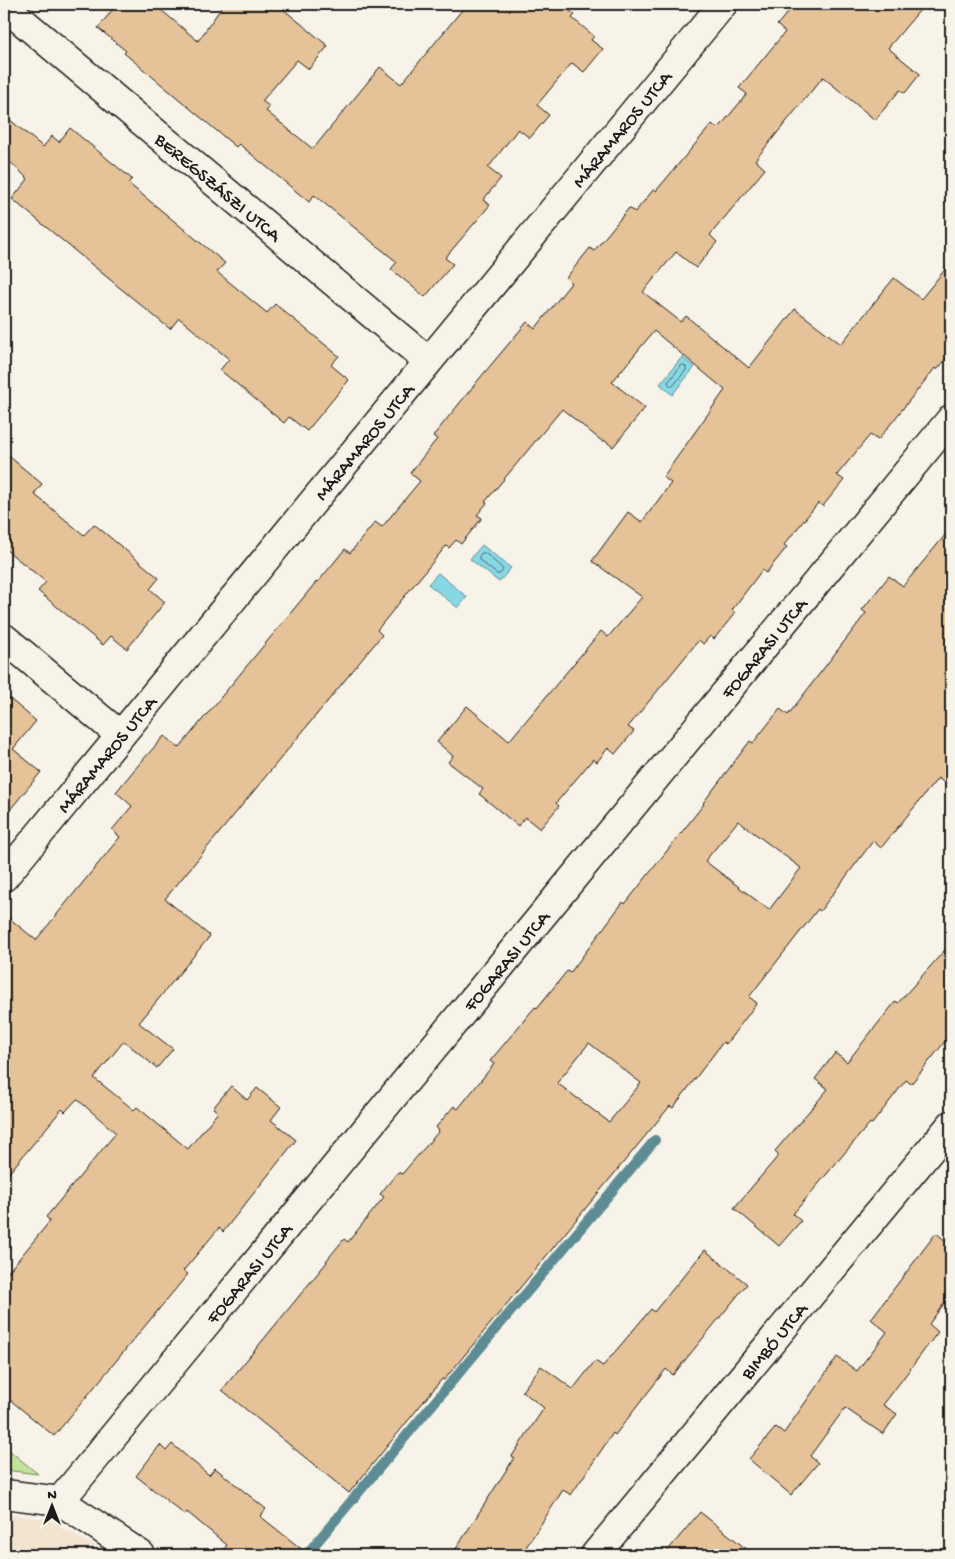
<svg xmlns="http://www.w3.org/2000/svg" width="955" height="1559" font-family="'Gochi Hand',sans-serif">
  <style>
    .built { fill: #f2e4d0 }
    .green { fill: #c3e39b; stroke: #70805c }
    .water { fill: #88d7e4; stroke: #5d8c94 }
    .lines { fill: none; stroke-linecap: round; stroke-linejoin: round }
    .shore { stroke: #47676c; stroke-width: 1 }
    .stream { stroke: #5d8c94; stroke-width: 10 }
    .building { fill: #e5c297; stroke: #1c1c1c; fill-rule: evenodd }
    .minor-casing { stroke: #1c1c1c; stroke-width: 31 }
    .minor { stroke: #f7f3e8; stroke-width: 28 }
    .labels { text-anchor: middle; stroke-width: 4.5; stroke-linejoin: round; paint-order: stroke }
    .street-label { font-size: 19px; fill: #1c1c1c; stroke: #f7f3e8 }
  </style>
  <rect width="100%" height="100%" fill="#f7f3e8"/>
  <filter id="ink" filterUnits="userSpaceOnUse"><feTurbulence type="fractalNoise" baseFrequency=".02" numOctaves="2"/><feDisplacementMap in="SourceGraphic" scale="10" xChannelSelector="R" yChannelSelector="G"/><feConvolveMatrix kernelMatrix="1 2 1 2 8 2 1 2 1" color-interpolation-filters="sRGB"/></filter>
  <g filter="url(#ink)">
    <polygon class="built" points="4,1514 48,1519 110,1555 4,1555"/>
    <polygon class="green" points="4,1446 38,1474 4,1470"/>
    <g class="water">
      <polygon points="682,357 695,367 672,395 660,384"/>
      <polygon points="482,545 511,568 499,582 470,559"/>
      <polygon points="438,573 467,597 458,608 428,584"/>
    </g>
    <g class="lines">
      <g class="shore">
        <polygon points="684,365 686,367 686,370 673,386 670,386 668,382 681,366"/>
        <polygon points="482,553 485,553 502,568 503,570 500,574 497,574 479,560 479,557"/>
      </g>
      <polyline class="stream" points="306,1555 655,1140"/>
    </g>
    <g class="building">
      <polygon points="117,4 154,4 198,41 224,4 277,4 328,46 309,69 297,60 262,101 270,107 266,111 313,149 380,67 401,84 467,4 561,4 575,15 572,18 594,36 591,40 603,49 584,72 572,63 537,105 549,115 530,138 518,129 488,168 501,178 483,200 490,205 445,258 453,264 425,297 391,269 397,262 314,195 309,202 239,144 236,147 124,53 126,51 98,28"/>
      <polygon points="795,4 925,4 888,48 920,74 905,93 900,90 875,120 823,77 755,160 765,169 710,235 717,242 696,268 676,252 643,292 681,322 686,316 749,368 795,309 841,344 894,278 921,299 951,262 951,353 937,370 935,368 878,440 870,435 837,475 844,480 823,506 818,503 784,545 787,547 766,573 762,570 732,610 735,613 714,639 710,636 703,644 699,640 628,727 634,731 615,754 608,748 597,762 593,759 556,803 559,806 540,829 525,817 518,826 479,794 483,789 448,762 453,756 437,742 467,706 509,741 601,631 608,637 642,597 592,561 628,512 642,522 671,483 663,477 725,390 654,331 612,382 645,408 613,447 604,440 603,442 562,409 485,502 487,503 477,515 482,518 461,544 456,540 449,548 446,546 404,597 377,630 382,635 165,899 210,936 139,1023 173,1049 157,1068 124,1041 94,1078 134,1110 137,1107 188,1149 218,1112 213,1108 231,1086 247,1100 257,1088 281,1107 271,1120 296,1140 223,1232 219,1228 183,1271 188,1274 54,1436 4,1395 4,1277 50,1221 46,1217 116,1133 77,1099 65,1112 62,1109 4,1179 4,914 36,940 120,837 112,830 132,806 116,792 134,770 164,736 179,748 317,581 318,582 345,549 350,553 375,522 382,527 420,481 410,473 437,439 433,436 480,378 527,322 535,329 571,283 566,278 590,248 594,251 629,208 635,212 654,189 656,191 712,124 718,129 747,94 739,88 785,32 777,25"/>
      <polygon points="4,115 43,147 52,136 59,142 70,128 132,179 128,183 225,263 217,272 267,313 275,304 339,356 331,365 349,380 307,431 289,417 284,423 220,370 229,359 179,318 170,329 12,199 28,179 4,156"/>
      <polygon points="4,452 42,484 34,494 84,535 94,524 159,578 150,589 165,602 127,649 111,636 103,645 38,591 46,582 4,548"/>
      <path d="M951,528V788L938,778L881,848L873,841L820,911L818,909L749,997L757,1003L726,1044L723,1042L673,1108L670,1106L444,1380L442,1379L349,1493L222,1390L327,1262L326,1261L344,1239L348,1242L384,1197L380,1194L398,1172L402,1174L439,1131L436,1127L454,1106L458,1109L494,1064L490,1061L535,1007L537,1008L567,971L570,973L623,902L625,904L704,804L703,803L750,741L753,743L780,709L788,715L866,613L862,610L889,576L903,586ZM738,821L801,868L769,910L705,861ZM589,1043L641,1083L609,1122L557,1083Z"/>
      <polygon points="4,694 36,721 13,749 41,772 4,817"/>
      <polygon points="951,943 951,1034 911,1084 906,1080 872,1124 870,1123 793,1214 801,1221 779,1246 734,1208 779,1155 775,1151 828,1089 815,1079 835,1053 847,1062 896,1001 898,1003"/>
      <polygon points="936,1233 951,1245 951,1294 929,1324 938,1332 883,1405 897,1414 883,1434 845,1408 810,1456 818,1463 791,1495 749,1459 776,1427 784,1433 837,1357 857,1371 887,1332 871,1319"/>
      <polygon points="705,1250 747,1284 673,1375 666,1369 615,1435 613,1433 571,1495 563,1490 521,1555 452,1555 514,1458 512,1456 544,1408 522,1391 541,1366 573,1389 595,1361 603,1366 651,1309 654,1312"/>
      <polygon points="172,1444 209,1475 215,1468 266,1509 260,1516 309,1555 219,1555 227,1545 187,1512 185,1515 136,1476 160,1445 166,1451"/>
      <polygon points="700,1512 754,1555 664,1555"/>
    </g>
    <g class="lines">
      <g class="minor-casing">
        <g id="minor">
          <path id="s1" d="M9,10L428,361"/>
          <polyline points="4,638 120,735"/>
          <path id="s2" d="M4,877L723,4"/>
          <polyline points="4,1494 60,1501 141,1555"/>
          <path id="s3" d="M60,1501L951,419"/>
          <path id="s4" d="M595,1555L951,1125"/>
        </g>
      </g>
      <use href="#minor" class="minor"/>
    </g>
  </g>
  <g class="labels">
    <g class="street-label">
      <text dy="7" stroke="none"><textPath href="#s2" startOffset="970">MÁRAMAROS UTCA</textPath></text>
      <text dy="7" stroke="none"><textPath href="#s1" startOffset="274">BEREGSZÁSZI UTCA</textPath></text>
      <text dy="7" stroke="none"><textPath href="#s2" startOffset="565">MÁRAMAROS UTCA</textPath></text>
      <text dy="7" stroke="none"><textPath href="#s3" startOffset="1106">FOGARASI UTCA</textPath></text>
      <text dy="7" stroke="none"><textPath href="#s2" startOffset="160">MÁRAMAROS UTCA</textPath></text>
      <text dy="7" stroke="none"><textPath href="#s3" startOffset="701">FOGARASI UTCA</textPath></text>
      <text dy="7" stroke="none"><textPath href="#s3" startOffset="296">FOGARASI UTCA</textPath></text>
      <text dy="7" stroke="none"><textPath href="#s4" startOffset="279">BIMBÓ UTCA</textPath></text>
    </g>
  </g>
  <rect width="955" height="1559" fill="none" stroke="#f7f3e8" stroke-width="20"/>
  <rect x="10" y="10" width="935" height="1539" fill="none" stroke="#1c1c1c" stroke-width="2" filter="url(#ink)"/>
  <g transform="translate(52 1506)" stroke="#f7f3e8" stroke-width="4" paint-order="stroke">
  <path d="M0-4L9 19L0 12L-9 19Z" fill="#1c1c1c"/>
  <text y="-8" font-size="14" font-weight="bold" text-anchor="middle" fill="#1c1c1c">N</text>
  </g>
</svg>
